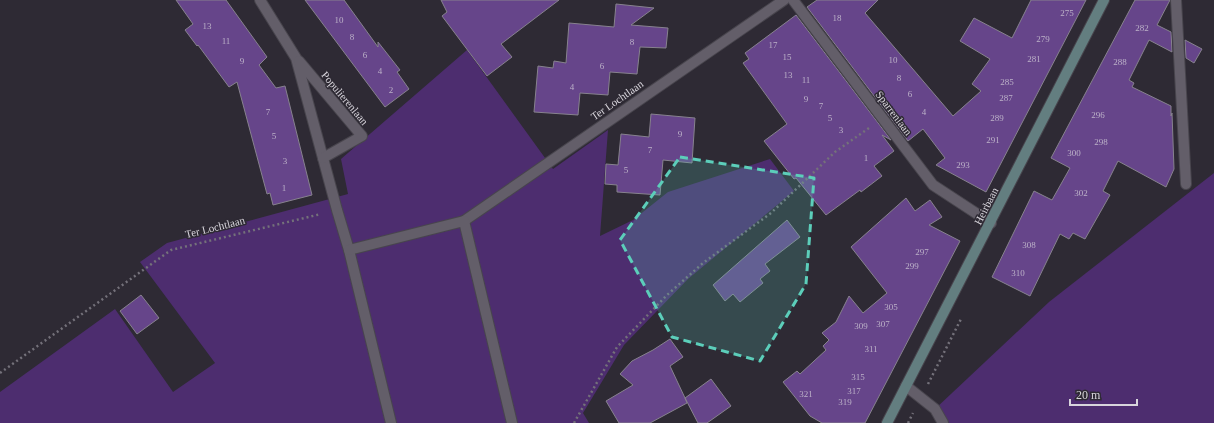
<svg xmlns="http://www.w3.org/2000/svg" width="1214" height="423" font-family="Georgia,serif">
  <style>
    .green { fill: #4d2d6f }
    .building { fill: #66458a; stroke: #87828e }
    .lines { fill: none; stroke-linecap: round; stroke-linejoin: round }
    .lane-casing { stroke: #48454d; stroke-width: 12 }
    .street-casing { stroke: #48454d; stroke-width: 12 }
    .secondary-casing { stroke: #48454d; stroke-width: 12 }
    .path { stroke: #74717a; stroke-width: 2.5; stroke-dasharray: 2 3; stroke-linecap: butt }
    .lane { stroke: #635e69; stroke-width: 10 }
    .street { stroke: #635e69; stroke-width: 10 }
    .secondary { stroke: #637e80; stroke-width: 10 }
    .marked { fill: #5cceba; fill-opacity: 0.2; stroke: #5cceba; stroke-width: 3; stroke-dasharray: 8 5; stroke-linejoin: round }
    .labels { text-anchor: middle; stroke-width: 3; stroke-linejoin: round; paint-order: stroke }
    .number-label { font-size: 9px; fill: #bcb1c8 }
    .street-label { font-size: 11px; fill: #d8d5dc; stroke: #2e2a34 }
  </style>
  <rect width="100%" height="100%" fill="#2e2a34"/>
  <g class="green">
    <polygon points="467,50 553,169 608,130 600,236 633,220 668,192 770,159 794,191 688,279 624,345 583,413 589,423 0,423 0,392 115,309 173,392 215,363 140,262 167,243 348,194 341,159"/>
    <polygon points="1214,173 1214,423 943,423 935,409 1049,302"/>
  </g>
  <g class="building">
    <polygon points="176,0 226,0 267,57 259,65 276,88 285,86 312,195 273,205 270,193 267,194 237,82 229,87 198,45 197,46 185,30 193,24"/>
    <polygon points="305,0 344,0 378,47 378,42 400,70 397,72 409,89 385,107"/>
    <polygon points="441,0 559,0 501,44 512,57 487,76 442,16 447,12"/>
    <polygon points="817,0 878,0 865,13 953,116 981,91 972,84 990,59 960,41 974,18 1012,38 1031,0 1086,0 986,192 936,165 945,158 923,129 908,141 807,7"/>
    <polygon points="1135,0 1170,0 1157,25 1171,32 1172,52 1149,40 1129,80 1134,83 1132,87 1171,106 1171,116 1172,113 1174,169 1166,187 1118,161 1103,191 1110,195 1085,239 1073,233 1069,239 1060,234 1030,296 992,277 1034,191 1052,200 1070,168 1051,158"/>
    <polygon points="616,4 654,8 631,25 668,28 666,48 640,47 637,74 610,72 608,95 580,93 578,115 534,112 538,66 553,68 554,61 566,63 569,23 614,27"/>
    <polygon points="796,15 891,140 882,135 894,151 874,166 882,176 861,192 860,190 826,215 796,178 794,179 764,141 787,124 743,63 749,59 745,53"/>
    <polygon points="1185,40 1202,49 1194,63 1186,58"/>
    <polygon points="651,114 695,118 692,163 663,160 660,195 617,192 617,185 605,184 606,164 618,165 621,134 649,137"/>
    <polygon points="906,198 915,211 930,200 942,217 929,225 960,241 865,423 822,423 810,416 783,382 797,371 800,374 826,350 823,346 829,340 822,333 836,322 849,296 863,313 887,293 851,247"/>
    <polygon points="787,220 800,237 765,264 770,271 760,279 763,283 740,302 733,294 725,301 713,285"/>
    <polygon points="141,295 159,318 137,334 120,311"/>
    <polygon points="670,339 683,357 670,366 685,398 711,379 731,406 707,423 698,423 685,398 687,403 650,423 619,423 606,401 633,385 620,374 632,361 653,350"/>
  </g>
  <g class="lines">
    <g class="lane-casing">
      <g id="lane">
        <polyline points="1176,0 1186,184"/>
        <polyline points="906,386 935,409 943,423"/>
      </g>
    </g>
    <g class="street-casing">
      <g id="street">
        <polyline points="260,0 296,58 337,210 349,250 391,423"/>
        <polyline points="793,0 933,185 991,223"/>
        <polyline points="299,61 362,136 323,158"/>
        <polyline points="464,221 784,0"/>
        <polyline points="349,250 464,221 512,423"/>
      </g>
    </g>
    <g class="secondary-casing">
      <polyline id="secondary" points="887,423 1104,0"/>
    </g>
    <g class="path">
      <polyline points="0,373 171,250 321,214"/>
      <polyline points="928,384 961,319"/>
      <polyline points="574,423 617,347 667,295 703,263 771,213 835,152 869,128"/>
      <polyline points="908,423 913,413"/>
    </g>
    <use href="#lane" class="lane"/>
    <use href="#street" class="street"/>
    <use href="#secondary" class="secondary"/>
  </g>
  <path class="marked" d="M680,157L814,178L806,284L760,361L672,337L620,240Z"/>
  <g class="labels">
    <g class="number-label">
      <text x="1067" y="16">275</text>
      <text x="837" y="21">18</text>
      <text x="339" y="23">10</text>
      <text x="207" y="29">13</text>
      <text x="1142" y="31">282</text>
      <text x="352" y="40">8</text>
      <text x="1043" y="42">279</text>
      <text x="226" y="44">11</text>
      <text x="632" y="45">8</text>
      <text x="773" y="48">17</text>
      <text x="365" y="58">6</text>
      <text x="787" y="60">15</text>
      <text x="1034" y="62">281</text>
      <text x="893" y="63">10</text>
      <text x="242" y="64">9</text>
      <text x="1120" y="65">288</text>
      <text x="602" y="69">6</text>
      <text x="380" y="74">4</text>
      <text x="788" y="78">13</text>
      <text x="899" y="81">8</text>
      <text x="806" y="83">11</text>
      <text x="1007" y="85">285</text>
      <text x="572" y="90">4</text>
      <text x="391" y="93">2</text>
      <text x="910" y="97">6</text>
      <text x="1006" y="101">287</text>
      <text x="806" y="102">9</text>
      <text x="821" y="109">7</text>
      <text x="268" y="115">7</text>
      <text x="924" y="115">4</text>
      <text x="1098" y="118">296</text>
      <text x="830" y="121">5</text>
      <text x="997" y="121">289</text>
      <text x="841" y="133">3</text>
      <text x="680" y="137">9</text>
      <text x="274" y="139">5</text>
      <text x="993" y="143">291</text>
      <text x="1101" y="145">298</text>
      <text x="650" y="153">7</text>
      <text x="1074" y="156">300</text>
      <text x="866" y="161">1</text>
      <text x="285" y="164">3</text>
      <text x="963" y="168">293</text>
      <text x="626" y="173">5</text>
      <text x="284" y="191">1</text>
      <text x="1081" y="196">302</text>
      <text x="1029" y="248">308</text>
      <text x="922" y="255">297</text>
      <text x="912" y="269">299</text>
      <text x="1018" y="276">310</text>
      <text x="891" y="310">305</text>
      <text x="883" y="327">307</text>
      <text x="861" y="329">309</text>
      <text x="871" y="352">311</text>
      <text x="858" y="380">315</text>
      <text x="854" y="394">317</text>
      <text x="806" y="397">321</text>
      <text x="845" y="405">319</text>
    </g>
    <g class="street-label">
      <text transform="translate(345 98) rotate(50)" y="4">Populierenlaan</text>
      <text transform="translate(617 100) rotate(-35)" y="4">Ter Lochtlaan</text>
      <text transform="translate(894 113) rotate(53)" y="4">Sparrenlaan</text>
      <text transform="translate(986 206) rotate(-63)" y="4">Heirbaan</text>
      <text transform="translate(215 227) rotate(-14)" y="4">Ter Lochtlaan</text>
    </g>
  </g>
  <path d="M1070 399v6h67v-6" fill="none" stroke="#d8d5dc" stroke-width="2"/>
  <text x="1076" y="399" font-size="12" fill="#d8d5dc" stroke="#2e2a34" stroke-width="3" paint-order="stroke">20 m</text>
</svg>
